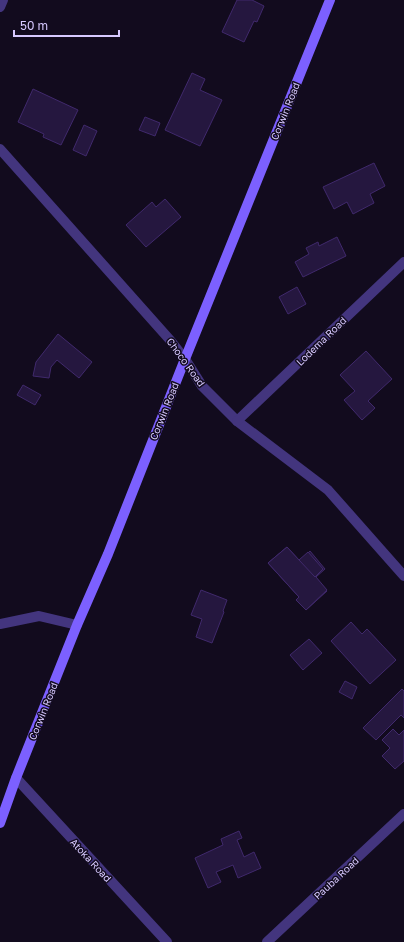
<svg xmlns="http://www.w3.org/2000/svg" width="404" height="942" font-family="'Golos Text',sans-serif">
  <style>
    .building { fill: #25173f; stroke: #40296c }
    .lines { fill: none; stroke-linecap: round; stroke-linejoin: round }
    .street { stroke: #43357e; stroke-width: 10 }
    .secondary { stroke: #7c60ff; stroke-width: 10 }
    .labels { text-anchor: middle; stroke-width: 3; stroke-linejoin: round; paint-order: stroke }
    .street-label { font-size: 10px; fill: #d7c9ff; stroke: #120b1e }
  </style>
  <rect width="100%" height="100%" fill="#120b1e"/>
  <g class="building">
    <polygon points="237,0 252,0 264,6 257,22 254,21 244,42 222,32"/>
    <polygon points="192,73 205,79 200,90 222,100 200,146 165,130"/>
    <polygon points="33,89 78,110 61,145 43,137 44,134 18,122"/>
    <polygon points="145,117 160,123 155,136 139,130"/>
    <polygon points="84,125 97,131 86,156 73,150"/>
    <polygon points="374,163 385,186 370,194 374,203 353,214 347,202 334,209 323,187"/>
    <polygon points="165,199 181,217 146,247 126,225 152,202 156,207"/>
    <polygon points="337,237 346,256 303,277 295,262 309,254 306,248 318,242 319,246"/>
    <polygon points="297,287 306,304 288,314 279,297"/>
    <polygon points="58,334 92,362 79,378 57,360 51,367 49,378 33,376 36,362"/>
    <polygon points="366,351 392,379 368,401 375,408 362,420 344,400 355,391 340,375"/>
    <polygon points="23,385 41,395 35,405 17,395"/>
    <polygon points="287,547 327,591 306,610 296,600 299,597 268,563"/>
    <polygon points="287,547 300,561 310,551 325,569 316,577 327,590 306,610 296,600 299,597 268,563"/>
    <polygon points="308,552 323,569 315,577 299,560"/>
    <polygon points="201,590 227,600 223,611 224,612 212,643 196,637 202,619 191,615"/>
    <polygon points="351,622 362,634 367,629 396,660 370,684 331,641"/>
    <polygon points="309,639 322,653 303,670 290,655"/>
    <polygon points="345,681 357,687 352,699 339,692"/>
    <polygon points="402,689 404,691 404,718 401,715 376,740 363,728"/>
    <polygon points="393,729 399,735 404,730 404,761 395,769 382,756 390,748 382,740"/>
    <polygon points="239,831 242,838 237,840 244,857 254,852 261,868 238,878 233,865 216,872 221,882 208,888 195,858 223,845 221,839"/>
  </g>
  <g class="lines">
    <g class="street">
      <polyline points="0,7 3,0"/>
      <polyline points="0,149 170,340 185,359 202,386 237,421 328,490 404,576"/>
      <polyline points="237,421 404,262"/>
      <polyline points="0,624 39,616 77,625"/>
      <polyline points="16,778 167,942"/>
      <polyline points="267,942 404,814"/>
    </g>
    <polyline class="secondary" points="0,823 16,778 77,625 108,554 185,359 330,0"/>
  </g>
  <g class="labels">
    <g class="street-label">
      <text transform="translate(285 111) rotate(-68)" y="4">Corwin Road</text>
      <text transform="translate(321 341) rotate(-44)" y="4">Lodema Road</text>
      <text transform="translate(186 362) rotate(54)" y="4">Choco Road</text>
      <text transform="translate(164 411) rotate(-68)" y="4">Corwin Road</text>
      <text transform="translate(43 711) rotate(-68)" y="4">Corwin Road</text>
      <text transform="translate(91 860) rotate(47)" y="4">Atoka Road</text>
      <text transform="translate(336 878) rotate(-43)" y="4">Pauba Road</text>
    </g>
  </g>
  <path d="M14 30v6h105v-6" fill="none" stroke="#d7c9ff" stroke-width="2"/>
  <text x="20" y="30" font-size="12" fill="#d7c9ff" stroke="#120b1e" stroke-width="3" paint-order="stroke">50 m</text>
</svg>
